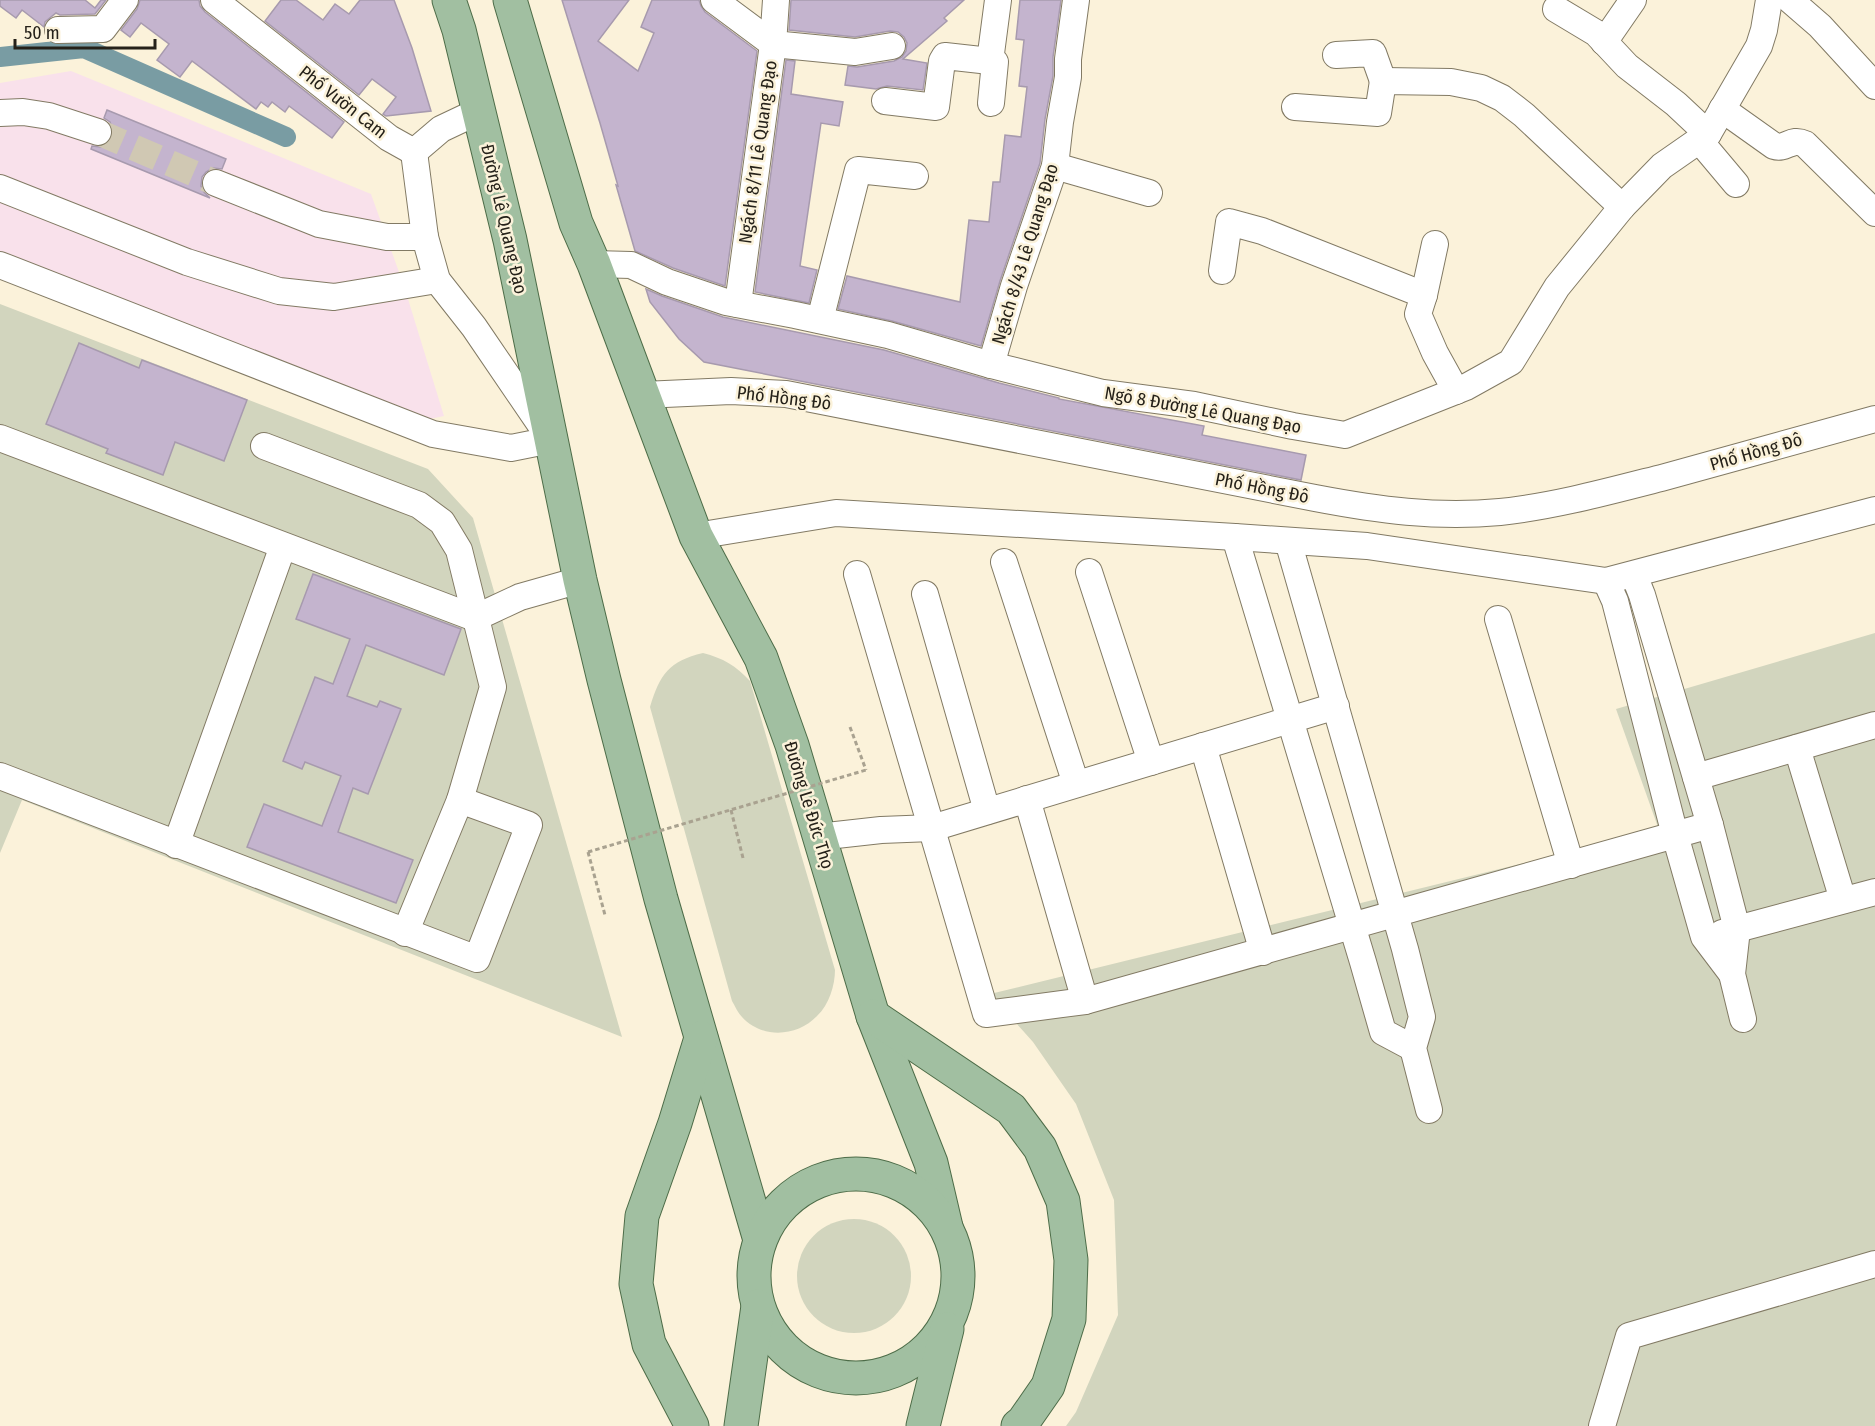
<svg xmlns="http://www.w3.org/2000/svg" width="1875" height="1426" font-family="'Fira Sans Condensed',sans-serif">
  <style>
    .commercial { fill: #f9e1eb }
    .green { fill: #d2d5be }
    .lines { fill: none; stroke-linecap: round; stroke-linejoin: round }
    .canal { stroke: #799ca3; stroke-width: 20 }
    .building { fill: #c4b4ce; stroke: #a79aae; stroke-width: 1.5 }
    .minor-tunnel { stroke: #d0c8b3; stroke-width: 26; stroke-dasharray: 26 13; stroke-linecap: butt }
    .minor-casing { stroke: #827a64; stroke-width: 28 }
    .major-casing { stroke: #4d6c48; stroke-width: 35 }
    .path { stroke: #a9a290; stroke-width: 3; stroke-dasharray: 4.5 3; stroke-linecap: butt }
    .minor { stroke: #fff; stroke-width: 26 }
    .major { stroke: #a1bfa1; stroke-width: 33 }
    .path-bridge { stroke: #a9a290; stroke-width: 3; stroke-dasharray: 4.5 3; stroke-linecap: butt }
    .labels { text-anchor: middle; stroke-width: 5; stroke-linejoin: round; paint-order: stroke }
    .street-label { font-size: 18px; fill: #252119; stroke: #fbf2da }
  </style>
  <rect width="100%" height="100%" fill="#fbf2da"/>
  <polygon class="commercial" points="71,71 371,194 404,286 444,416 425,420 0,252 0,83"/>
  <g class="green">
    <polygon points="0,304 428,469 473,518 622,1037 22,800 0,853"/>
    <polygon points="1875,633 1875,1426 1066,1426 1076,1412 1118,1315 1114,1200 1076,1104 1033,1042 990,994 1659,830 1616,709"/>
    <path d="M703,653C723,658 736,666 750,681L835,970C835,985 829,1005 817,1016C797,1037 762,1039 742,1017C738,1013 735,1006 732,1001L650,707C660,674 669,661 703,653Z"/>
    <circle cx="854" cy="1276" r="57"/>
  </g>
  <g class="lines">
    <polyline class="canal" points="0,57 84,48 286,137"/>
  </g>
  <g class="building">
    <polygon points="0,0 85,0 95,8 101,0 106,0 95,14 60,15 56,13 45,22 44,27 22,10 16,18 0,6"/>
    <polygon points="140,0 199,0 200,6 205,12 344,122 332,138 289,106 285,112 272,102 268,107 261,102 256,109 192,61 180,77 157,60 169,44 141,23 130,37 121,30 137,9"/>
    <polygon points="281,0 296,0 323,20 335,4 349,14 360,0 394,0 412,48 431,111 386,116 383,114 396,97 372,79 359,95 265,21"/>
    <polygon points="562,0 629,0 598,41 638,71 654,33 641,27 652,0 699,0 701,6 705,12 757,51 725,286 673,268 635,251 616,185 618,186 600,123"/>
    <polygon points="791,0 964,0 944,18 947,21 903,59 927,63 923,90 887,86 876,89 845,85 848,66 857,67 894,61 902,57 906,51 907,43 904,37 898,32 890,31 855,37 789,30"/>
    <polygon points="1020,0 1061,0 1053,57 1053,76 1045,119 1040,163 1000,281 981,346 892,321 838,309 847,276 960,302 969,220 989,222 993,182 1000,182 1005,135 1021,137 1027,87 1019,86 1024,40 1016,39"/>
    <polygon points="786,60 795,61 791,94 843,102 839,126 821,123 800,266 817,270 809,303 755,292"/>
    <polygon points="107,110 226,159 222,169 213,168 206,172 202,177 201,186 204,192 210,198 91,149 92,146 101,147 108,143 112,137 112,128 110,122 104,118"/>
    <polygon points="646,289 662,296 723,317 884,350 999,383 1059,398 1059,399 1204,426 1202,435 1306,455 1301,480 704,362 679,339 650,302"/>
    <polygon points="79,343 139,368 142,360 247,400 224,461 175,442 163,475 106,453 108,449 46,424"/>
    <polygon points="313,574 461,629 444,675 366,645 347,696 377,707 380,701 401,709 368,794 353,788 338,832 413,860 396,903 247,847 264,804 322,826 341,776 305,762 302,769 283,761 315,677 333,684 350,639 296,619"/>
  </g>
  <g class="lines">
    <polyline class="minor-tunnel" points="98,132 216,183"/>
    <g class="minor-casing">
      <g id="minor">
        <polyline points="214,0 389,138 414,152"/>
        <polyline points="714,0 773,44"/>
        <polyline points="1790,0 1820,26 1875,86"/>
        <polyline points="1556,9 1596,33 1627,66 1676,104 1708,134"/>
        <polyline points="58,30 103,29 125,0"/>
        <polyline points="1604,42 1633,0"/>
        <polyline points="773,44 855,52 892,46"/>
        <polyline points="1336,55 1373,53 1383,81"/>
        <polyline points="990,61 995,62 991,103"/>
        <polyline points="885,101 936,107 942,61 945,56 990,61 998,0"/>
        <polyline points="1295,107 1378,113 1383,81 1451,82 1481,88 1502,98 1524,115 1622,207"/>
        <path d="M1722,109L1774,146C1786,150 1791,137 1805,144L1875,213"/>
        <polyline points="0,113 23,112 49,116 98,132"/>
        <polyline points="1699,140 1736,184"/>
        <polyline points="414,152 441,129 479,111"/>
        <polyline points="1055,166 1149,193"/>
        <polyline points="216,183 319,224 387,237 425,237"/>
        <polyline points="0,188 187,262 279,291 334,297 437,280"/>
        <polyline points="594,264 631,265 667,282 726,302 795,315 888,335 991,365 1103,393 1194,405 1293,426 1345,435 1466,387 1511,362 1557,287 1622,207 1662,166 1708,134 1759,46 1764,30 1769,0"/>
        <polyline points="0,265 433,434 511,448 551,440 474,327 437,280 425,237 414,152"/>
        <polyline points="1222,271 1229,222 1262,231 1424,295 1418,314 1435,353 1456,391"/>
        <polyline points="1424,295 1435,244"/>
        <polyline points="738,304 773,44 776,0"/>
        <polyline points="820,320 858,170 915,176"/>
        <polyline points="991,365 1014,286 1055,166 1060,122 1068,77 1068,59 1076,0"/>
        <path d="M643,395L731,391L786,394L1315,498C1378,510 1436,518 1500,512C1556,506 1610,491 1665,477C1735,458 1805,438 1875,419"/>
        <polyline points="0,438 475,618 520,597 580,580"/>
        <polyline points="264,446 419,505 442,522 459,550 493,687 460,800 405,933"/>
        <polyline points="696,536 836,513 1235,537 1367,546 1606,581 1875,510"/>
        <polyline points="1235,537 1363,962 1383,1032 1413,1048"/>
        <polyline points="1288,541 1405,949 1422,1017 1413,1048 1429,1110"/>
        <polyline points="1004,562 1076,784"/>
        <polyline points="1089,572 1151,762"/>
        <polyline points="857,574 986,1014 1085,1001 1710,825"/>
        <polyline points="1634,575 1642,595 1710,825 1737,929 1732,974 1743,1019"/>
        <polyline points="1606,581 1615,601 1675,835 1704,937 1732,974"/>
        <polyline points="925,594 987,811"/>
        <polyline points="1498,619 1571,865"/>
        <polyline points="1203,746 1263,952"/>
        <polyline points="1797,748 1843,900"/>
        <polyline points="0,776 477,959 529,825 460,800"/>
        <polyline points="1696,777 1875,725"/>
        <polyline points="1027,799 1085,1001"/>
        <polyline points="818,837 881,830 932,828 1336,706"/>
        <polyline points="176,845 283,546"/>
        <polyline points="1722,933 1875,892"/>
        <polyline points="1602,1426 1629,1336 1875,1264"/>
      </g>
    </g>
    <g class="major-casing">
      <g id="major">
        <polyline points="449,0 459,30 510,240 580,580 604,680 661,899 760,1240"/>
        <polyline points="510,0 576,223 594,264 696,536 761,658 792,745 873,1016 931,1163 946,1227"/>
        <polyline points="873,1016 1011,1109 1040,1148 1063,1201 1071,1260 1069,1319 1048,1386 1023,1422 1018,1426"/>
        <circle cx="856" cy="1276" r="102"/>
        <polyline points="692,1426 649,1344 636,1284 642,1216 675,1123 701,1038"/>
        <polyline points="741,1426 758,1306"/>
        <polyline points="923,1426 947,1329"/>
      </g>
    </g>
    <g class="path">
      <polyline points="850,727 866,770"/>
      <polyline points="731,810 743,858"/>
      <polyline points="588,852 605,915"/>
    </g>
    <use href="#minor" class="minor"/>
    <use href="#major" class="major"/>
    <polyline class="path-bridge" points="588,852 866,770"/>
  </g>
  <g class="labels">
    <g class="street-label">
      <text transform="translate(343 102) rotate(38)" y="6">Phố Vườn Cam</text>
      <text transform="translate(758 152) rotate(-82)" y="6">Ngách 8/11 Lê Quang Đạo</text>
      <text transform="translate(504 219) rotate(77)" y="6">Đường Lê Quang Đạo</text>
      <text transform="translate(1025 254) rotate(-73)" y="6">Ngách 8/43 Lê Quang Đạo</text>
      <text transform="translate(784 398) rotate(7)" y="6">Phố Hồng Đô</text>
      <text transform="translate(1203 410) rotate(10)" y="6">Ngõ 8 Đường Lê Quang Đạo</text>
      <text transform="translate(1756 452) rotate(-16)" y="6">Phố Hồng Đô</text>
      <text transform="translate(1262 488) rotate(11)" y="6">Phố Hồng Đô</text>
      <text transform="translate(809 805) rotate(73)" y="6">Đường Lê Đức Thọ</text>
    </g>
  </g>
  <path d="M15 39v9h140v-9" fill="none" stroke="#252119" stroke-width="3"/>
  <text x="24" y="39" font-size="18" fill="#252119" stroke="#fbf2da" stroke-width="4.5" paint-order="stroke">50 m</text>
</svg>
